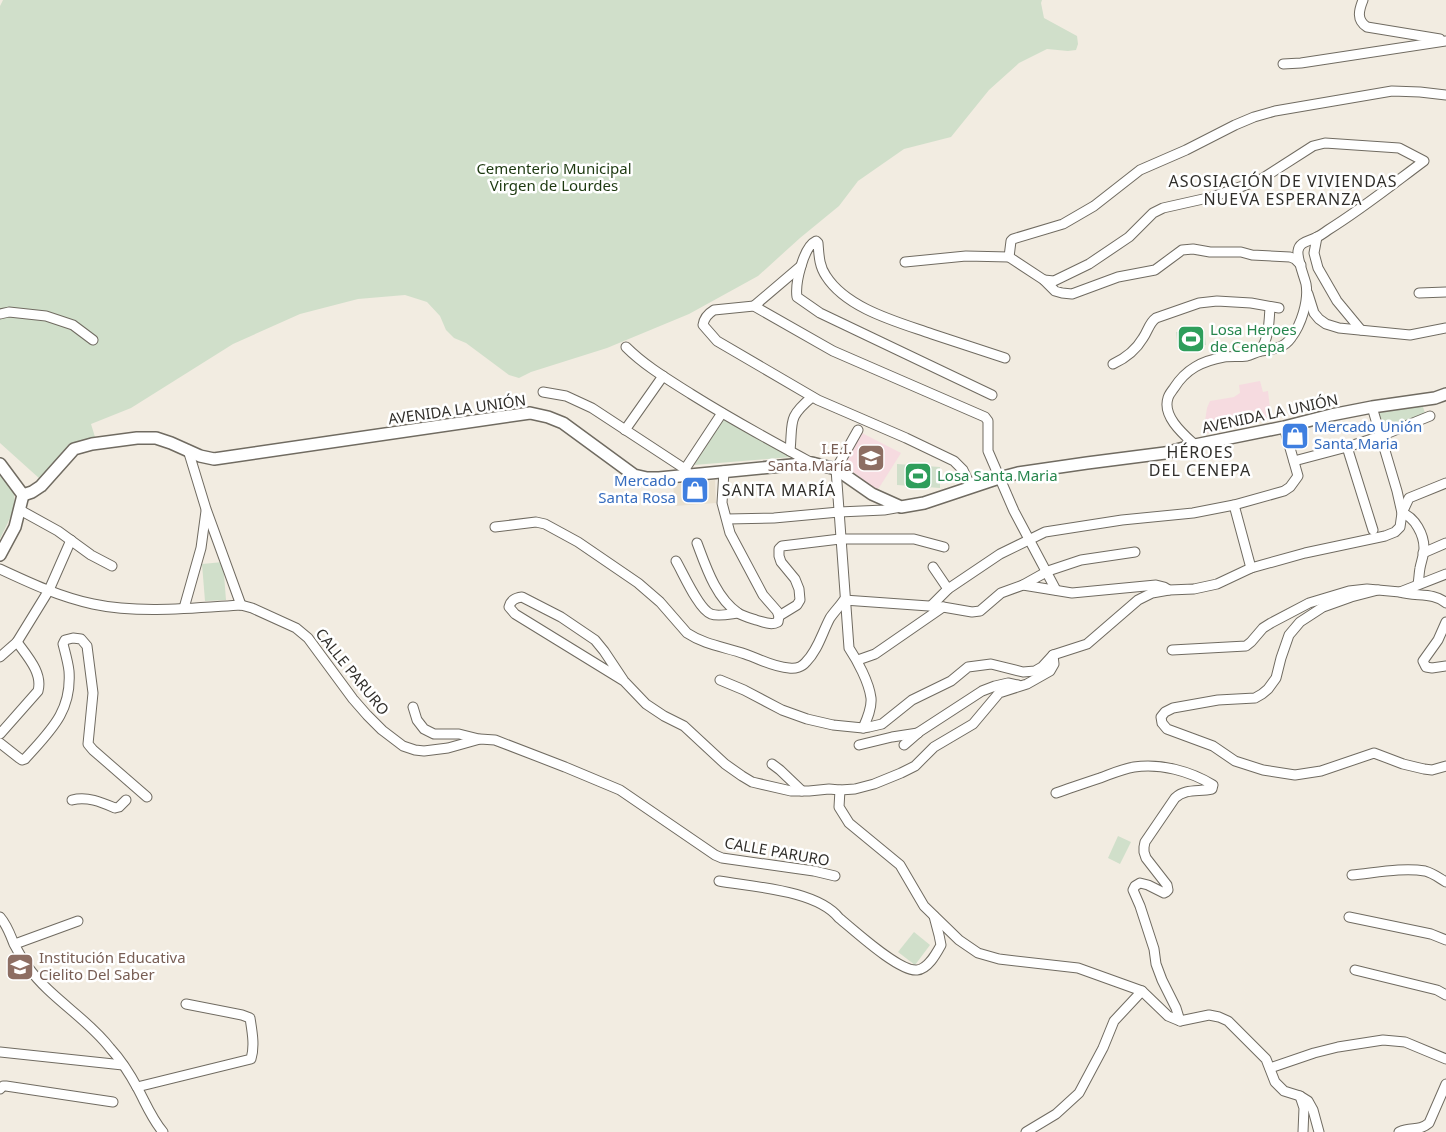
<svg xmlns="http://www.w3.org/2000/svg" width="1446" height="1132" font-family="'Noto Sans',sans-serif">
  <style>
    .built { fill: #e9e0ce }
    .education { fill: #f6dbe0 }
    .green { fill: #d0dfca }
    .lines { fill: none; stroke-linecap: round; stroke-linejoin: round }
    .street-casing { stroke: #706b61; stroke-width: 11 }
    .secondary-casing { stroke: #706b61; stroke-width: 14 }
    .street { stroke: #fff; stroke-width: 9 }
    .secondary { stroke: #fff; stroke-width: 11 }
    .labels { text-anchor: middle; stroke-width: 5; stroke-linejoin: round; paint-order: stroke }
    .park-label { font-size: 15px; fill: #1d3910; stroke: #fff }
    .leisure-label { font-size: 15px; fill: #27864d; stroke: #fff; text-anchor: start }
    .street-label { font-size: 15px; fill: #312f2b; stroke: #fff }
    .shop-label { font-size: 15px; fill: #366cbe; stroke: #fff; text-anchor: start }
    .education-label { font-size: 15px; fill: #785e54; stroke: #fff; text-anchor: end }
    .neighbourhood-label { font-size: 16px; letter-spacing: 1px; fill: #312f2b; stroke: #fff }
  </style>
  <rect width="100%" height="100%" fill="#f2ece1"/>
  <polygon class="built" points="715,480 716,503 675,506 673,484"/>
  <g class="education">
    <polygon points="1260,381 1263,392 1268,391 1271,417 1264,420 1203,434 1207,408 1210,401 1234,397 1240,393 1239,385"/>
    <polygon points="860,432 901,453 877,491 856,474 842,465"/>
  </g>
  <g class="green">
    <polygon points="3,0 1042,0 1041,3 1044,18 1077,36 1078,44 1076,50 1068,51 1047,49 1019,63 989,90 951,137 904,149 858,181 839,206 800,238 758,276 689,314 607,348 531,372 519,378 509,375 466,343 454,338 446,330 440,316 427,302 405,295 358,299 300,314 233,344 131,408 91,424 95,437 69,444 40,479 0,443 0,6"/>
    <polygon points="1204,329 1206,345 1178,349 1176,332"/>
    <polygon points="1422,404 1425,413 1381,431 1375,409"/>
    <polygon points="724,419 791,457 694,465"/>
    <polygon points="897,464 940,467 940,488 897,485"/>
    <path d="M0,474C3,478 8,481 11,486C21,503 7,523 0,539Z"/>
    <polygon points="223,562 226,600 205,601 202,564"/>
    <polygon points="1118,836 1131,842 1120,864 1108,858"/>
    <polygon points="914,932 930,945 915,965 898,952"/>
  </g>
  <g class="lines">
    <g class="street-casing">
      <g id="street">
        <path d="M1363,0C1359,10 1356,20 1367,27L1440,39"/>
        <polyline points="1283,64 1301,63 1446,41"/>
        <polyline points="1317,237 1314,253 1318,268 1337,301 1361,330"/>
        <polyline points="1009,257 1011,241 1013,239 1063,224 1094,206 1140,170 1186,150 1235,125 1254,117 1275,111 1392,91 1420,92 1446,95"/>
        <polyline points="905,262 966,256 1009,257 1044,280 1055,291 1062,293 1072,294 1118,277 1155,270 1182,250 1193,249 1210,252 1241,252 1252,255 1290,257 1295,259 1301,265"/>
        <path d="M1044,280L1054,281L1089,264L1129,237L1153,213L1163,208L1212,197L1260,180L1313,146L1325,143L1399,148L1424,161C1393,184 1362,209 1328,230C1324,233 1320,236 1315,238C1309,241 1299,242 1298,251C1297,259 1304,276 1306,284C1309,301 1301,325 1291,338C1283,349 1273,349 1261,351C1256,352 1251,355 1247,356C1239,357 1231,356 1224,357C1202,361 1186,369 1174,388C1172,391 1169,394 1168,398C1162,416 1183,434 1195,445"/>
        <polyline points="1419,293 1446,292"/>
        <polyline points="1308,294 1314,313 1319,319 1326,324 1339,328 1410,335 1446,328"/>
        <polyline points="754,306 801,266"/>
        <polyline points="0,314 9,312 46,316 73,325 93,340"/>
        <path d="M626,347C645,366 669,380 691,394C731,419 771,441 812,463"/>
        <path d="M1260,351C1269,338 1269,323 1270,307"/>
        <path d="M1113,364C1126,358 1136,350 1143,338C1148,331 1149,323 1156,318L1199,303L1217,301L1251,303L1279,308"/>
        <polyline points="543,392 566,396 592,408 685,469 689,475"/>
        <path d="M992,395L820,313L797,297C795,284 803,247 816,241L818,243C819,255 819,266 826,276C847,309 898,322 932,334C957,342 981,350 1005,358"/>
        <polyline points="625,430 663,376"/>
        <path d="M858,430L836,469L849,648C857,660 869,682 871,698C872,708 867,719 863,728"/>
        <polyline points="1347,447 1373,530"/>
        <polyline points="188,450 206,509 241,605"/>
        <path d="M790,451C793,421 787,418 812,397"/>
        <polyline points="1294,461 1347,447 1381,436 1430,416"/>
        <polyline points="685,469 722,413"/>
        <path d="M971,487L963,470L954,461L906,438L818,400L717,341L703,325C704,318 709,313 714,310L754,306L833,351L985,417L988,421V451L1014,511L1056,590"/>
        <polyline points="1234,505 1251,568"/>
        <polyline points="20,510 58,531 91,555 112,566"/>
        <polyline points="727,519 774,518 839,512 884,510 901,507"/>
        <path d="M495,527L536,522L545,524L578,542L638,583L660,602L687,633C705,645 725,647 745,654C760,659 773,667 789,668C795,669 802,667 806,662C818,650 822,633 830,618C834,612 840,606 844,600L943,607L972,612L980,611L1001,593L1023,585L1072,593L1156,585L1164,587L1169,590L1194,589L1217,584L1251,568L1305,553L1385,536L1395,532L1400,527L1402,513L1397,491L1372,407"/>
        <path d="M697,543C706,567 716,598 738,613C743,616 750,618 756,620C764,622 771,626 778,622L779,616L777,611L763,595L730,533L722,503L724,471"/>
        <polyline points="1423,553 1446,543"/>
        <path d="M676,561C683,573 699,610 711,614C718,617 730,614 738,613"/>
        <polyline points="933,567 948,589"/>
        <path d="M0,569C30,583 60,597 93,604C139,614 194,608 241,605L252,608L296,628L308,638L353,699L367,715L382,730L403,746L415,750L424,751L448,748L480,739L495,740L565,767L620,790L715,855L722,858L814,871L835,876"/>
        <path d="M1418,584C1419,579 1419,573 1420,568C1421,562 1424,555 1424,548C1424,535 1415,517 1402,513L1409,498L1446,483"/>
        <polyline points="1023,585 1048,571 1081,560 1135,552"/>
        <polyline points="1378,590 1351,597 1323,607 1300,622 1289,635 1281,658 1276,678 1268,689 1262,694 1255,698 1218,700 1173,708 1165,712 1161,717 1162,723 1167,729 1213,746 1235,761 1263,770 1295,775 1321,771 1374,753 1403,764 1424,769 1432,770 1446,766"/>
        <path d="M1400,592C1415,597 1434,592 1446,603"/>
        <polyline points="931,606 948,589 1000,554 1045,532 1122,520 1193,513 1234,505 1284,491 1290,487 1298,476 1284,427"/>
        <polyline points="184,608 201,548 206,511"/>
        <polyline points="779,616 797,605 800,600 799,589 795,579 781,562 779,556 779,549 782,546 840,539 914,539 944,547"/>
        <polyline points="1446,622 1438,640 1423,661 1426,667 1432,668 1446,666"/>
        <polyline points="1172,650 1246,646 1251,642 1263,628 1271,623 1309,603 1349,591 1367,589 1400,592 1446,574"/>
        <polyline points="0,657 17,642 49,590 71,540"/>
        <polyline points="858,660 875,654 943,607"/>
        <polyline points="720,680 744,690 782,710 807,719 833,725 863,728 869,727 882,724 912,700 951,681 968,667 991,664 1023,672 1035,671 1042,667 1053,655 1087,644 1138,600 1152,593 1169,590"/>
        <path d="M624,681L515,614L509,607C511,600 515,598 522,597L561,617L595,640L604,651L624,681L646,704L664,716L684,726L725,764L742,776L752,782L791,791H809L829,789L840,790L855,789L874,784L901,773L915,766L934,747L973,724L999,693L1027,684L1050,671L1054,664L1053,655"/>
        <polyline points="413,707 417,720 424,729 434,734 459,734 479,739"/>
        <path d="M0,734L38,691C43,673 27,656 17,642"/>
        <path d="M0,743L19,758L22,760L25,759C50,731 72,712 69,671C68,662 65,652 63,644L65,640L73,638L81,639L87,646L93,693L88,744L93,750L147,797"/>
        <polyline points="859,745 892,737 918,733"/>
        <polyline points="904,745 919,732 982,691 995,686 1008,683 1018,685"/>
        <polyline points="772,764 780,770 802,791"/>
        <polyline points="840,790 839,807 849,823 900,865 924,906 959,940 978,953 999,959 1078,968 1142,991 1168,1016 1180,1021 1209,1015 1219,1017 1228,1021 1266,1059 1275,1082 1284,1091 1300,1096 1308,1101 1313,1110 1319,1132"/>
        <path d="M1056,793C1070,788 1085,783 1100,778C1111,774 1122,769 1134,767C1160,763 1190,771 1213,785L1212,789C1198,792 1186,788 1175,798L1145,842L1144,847V852L1146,858L1167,885L1168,890L1166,892L1164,893L1148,885L1140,883L1135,886L1133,890L1140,906L1154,949L1156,964L1162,980L1176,1008L1180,1021"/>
        <path d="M72,800C87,796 101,802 115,808L119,807L126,800"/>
        <path d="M1352,875C1374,873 1403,867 1425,871C1433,873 1439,878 1446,882"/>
        <path d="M719,881C753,887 817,890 839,918C854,930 899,972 917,970C928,969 936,954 941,945L939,935L934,916"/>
        <path d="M0,917C7,925 10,934 14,944C18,952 23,960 28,967C51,999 86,1017 110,1048C121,1060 130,1074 138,1089C146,1104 152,1119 163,1132"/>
        <polyline points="1349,917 1431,934 1446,940"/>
        <polyline points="15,944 78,921"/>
        <polyline points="1355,970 1437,990 1446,995"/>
        <polyline points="0,1052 123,1065"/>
        <polyline points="1270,1068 1314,1053 1338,1047 1383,1040 1405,1042 1446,1059"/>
        <path d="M137,1087L251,1059C255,1046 252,1031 250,1018L242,1015L186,1004"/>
        <polyline points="0,1089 3,1086 6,1086 113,1102"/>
        <polyline points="1300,1096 1304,1108 1303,1132"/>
        <polyline points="1026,1132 1056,1114 1079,1093 1103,1048 1114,1021 1142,991"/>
        <path d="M1399,1132C1412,1126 1418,1132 1429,1123L1446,1084"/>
      </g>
    </g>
    <g class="secondary-casing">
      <g id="secondary">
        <polyline points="0,464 23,495 15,527 0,555"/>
        <polyline points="23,495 32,492 41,486 74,449 92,444 137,438 156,438 171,443 200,456 214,459 530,413 548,417 563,423 634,475 647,478 659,478 812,463 836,469 872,494 901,507 924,503 999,478 1018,473 1087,463 1165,453 1195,445 1284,427 1331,415 1372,407 1435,398 1446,394"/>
      </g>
    </g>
    <use href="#street" class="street"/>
    <use href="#secondary" class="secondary"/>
  </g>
  <defs>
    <g id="stadium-square" transform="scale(1.4375)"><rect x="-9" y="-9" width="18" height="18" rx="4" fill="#2e9e5b" stroke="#fff"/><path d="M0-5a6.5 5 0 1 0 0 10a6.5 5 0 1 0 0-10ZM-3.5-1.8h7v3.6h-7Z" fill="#fff"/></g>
    <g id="shop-square" transform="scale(1.4375)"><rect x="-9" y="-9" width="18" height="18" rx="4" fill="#3f7fe0" stroke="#fff"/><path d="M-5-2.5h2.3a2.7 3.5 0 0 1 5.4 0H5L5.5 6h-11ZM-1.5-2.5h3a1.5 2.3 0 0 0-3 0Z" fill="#fff"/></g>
    <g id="school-square" transform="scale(1.4375)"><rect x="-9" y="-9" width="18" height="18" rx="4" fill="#8d6e63" stroke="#fff"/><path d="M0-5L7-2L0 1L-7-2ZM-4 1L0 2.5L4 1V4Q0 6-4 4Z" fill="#fff"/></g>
  </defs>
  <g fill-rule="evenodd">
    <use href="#stadium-square" x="1191" y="339"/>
    <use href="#shop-square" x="1295" y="436"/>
    <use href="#school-square" x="871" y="458"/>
    <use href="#stadium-square" x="918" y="476"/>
    <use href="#shop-square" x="695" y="490"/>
    <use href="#school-square" x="20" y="967"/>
  </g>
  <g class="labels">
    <g class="park-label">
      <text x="554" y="174">Cementerio Municipal<tspan x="554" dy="17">Virgen de Lourdes</tspan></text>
    </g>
    <g class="leisure-label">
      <text x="1210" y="335">Losa Heroes<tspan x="1210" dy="17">de Cenepa</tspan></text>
      <text x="937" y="481">Losa Santa Maria</text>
    </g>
    <g class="street-label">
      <text transform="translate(457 410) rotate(-8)" y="5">AVENIDA LA UNIÓN</text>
      <text transform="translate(1270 414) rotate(-12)" y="5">AVENIDA LA UNIÓN</text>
      <text transform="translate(352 672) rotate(51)" y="5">CALLE PARURO</text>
      <text transform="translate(777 852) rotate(10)" y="5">CALLE PARURO</text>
    </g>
    <g class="shop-label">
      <text x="1314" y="432">Mercado Unión<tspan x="1314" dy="17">Santa Maria</tspan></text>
      <text x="676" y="486" text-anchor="end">Mercado<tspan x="676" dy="17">Santa Rosa</tspan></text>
    </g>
    <g class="education-label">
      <text x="852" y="454">I.E.I.<tspan x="852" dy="17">Santa María</tspan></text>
      <text x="39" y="963" text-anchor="start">Institución Educativa<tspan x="39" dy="17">Cielito Del Saber</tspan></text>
    </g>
    <g class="neighbourhood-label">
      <text x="1283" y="187">ASOSIACIÓN DE VIVIENDAS<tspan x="1283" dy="18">NUEVA ESPERANZA</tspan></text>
      <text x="1200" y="458">HÉROES<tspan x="1200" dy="18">DEL CENEPA</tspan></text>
      <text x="779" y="496">SANTA MARÍA</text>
    </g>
  </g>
</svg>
